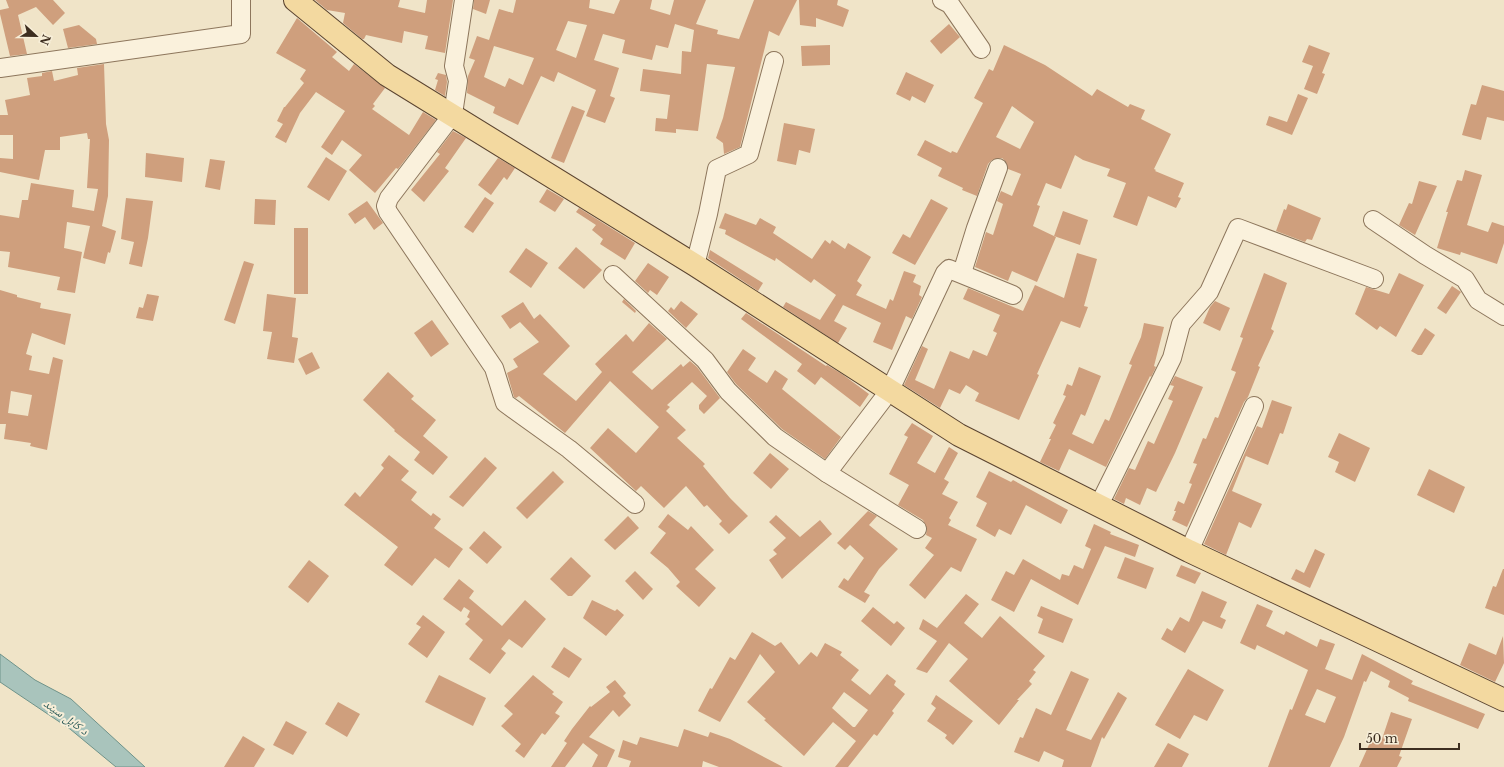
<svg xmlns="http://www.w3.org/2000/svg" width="1504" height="767" font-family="'Libre Baskerville','Noto Naskh Arabic',serif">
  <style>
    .water { fill: #a9c4bc; stroke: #6f938a }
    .building { fill: #cf9f7d; fill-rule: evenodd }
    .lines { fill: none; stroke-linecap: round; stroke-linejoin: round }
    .minor-casing { stroke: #8d765c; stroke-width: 20 }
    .major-casing { stroke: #5b4430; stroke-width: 24 }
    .minor { stroke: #faf1dc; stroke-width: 18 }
    .major { stroke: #f3d9a0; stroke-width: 22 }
    .labels { text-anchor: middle; stroke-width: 4; stroke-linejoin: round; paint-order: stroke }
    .water-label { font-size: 12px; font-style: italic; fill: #2f5d5a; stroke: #f7eed8 }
  </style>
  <rect width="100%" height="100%" fill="#f0e4c8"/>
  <polygon class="water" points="0,654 35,680 71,699 145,767 116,767 70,729 0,682"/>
  <g class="building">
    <polygon points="6,0 53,0 65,13 53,25 36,7 18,15 27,54 10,56 0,14 0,10 9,8"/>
    <polygon points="315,0 400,0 398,7 425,13 427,0 453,0 445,53 425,49 428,36 404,31 402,43 366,35 364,39 362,39 343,23 345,13 327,10"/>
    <polygon points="474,0 490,0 486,14 473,9"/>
    <path d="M516,0H590L589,8L614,14L620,0H652L650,9L670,15L674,0H706L696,24L718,30L717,34L739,39L754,0H797L779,36L769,31L740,147L724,154L723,143L716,138L723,118L735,67L707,64L698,131L676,129V133L655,131L656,118L667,119L670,95L640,91L643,69L681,74L682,51L691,52L694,30L675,24L668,48L656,45L652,60L622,53L625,40L603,34L594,60L619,68L610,96L615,98L605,123L586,116L596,90L558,72L554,82L541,76L518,125L493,113L495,107L467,93L468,76L475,60L469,58L477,36L489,40L499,9L513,13ZM568,21L587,25L576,58L556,50ZM494,46L534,58L523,85L509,78L505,87L484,77Z"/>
    <polygon points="799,0 838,0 837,5 849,10 843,27 816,18 816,27 800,25"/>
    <polygon points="297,18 337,52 332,57 349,71 354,64 385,88 373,104 375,106 372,109 409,135 423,112 436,120 398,169 396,168 375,193 349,170 362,155 342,140 332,155 321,147 345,111 316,92 300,113 286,143 275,137 283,124 277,121 284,107 285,107 304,83 300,79 306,70 276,53"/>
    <polygon points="949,24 960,37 941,54 930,41"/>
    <polygon points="79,25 96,39 97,44 68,48 63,29"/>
    <polygon points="830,45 830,65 802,66 801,46"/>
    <path d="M1004,45L1045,65L1092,96L1097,89L1128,107L1130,104L1145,110L1141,119L1171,134L1154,169L1156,170L1155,171L1184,183L1178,197L1181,198L1176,208L1148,196L1137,226L1113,217L1126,183L1107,176L1110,169L1083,160L1075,155L1061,189L1046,183L1037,205L1040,206L1033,226L1056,237L1037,282L1012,271L1008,281L975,267L986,232L993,235L1003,204L997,201L1001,191L1012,196L1021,174L1008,169L1006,162L1002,158L992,160L988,164L977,196L962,190L963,188L938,176L942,168L917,155L925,140L951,153L952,151L957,153L983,103L974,98L989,69L993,71ZM1012,106L1034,122L1020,149L996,137Z"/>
    <polygon points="1309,45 1330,53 1322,73 1325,74 1317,94 1304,89 1313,66 1302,62"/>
    <polygon points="104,64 106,124 109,140 108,196 102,226 116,231 110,253 108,252 105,264 83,258 90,226 67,222 64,248 82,252 75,293 57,290 60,277 8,267 10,252 0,251 0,215 19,218 22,200 28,200 31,183 74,190 72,207 94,211 98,189 87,188 90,139 88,139 87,133 60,137 60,150 45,150 39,180 0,172 0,158 13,159 13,135 0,135 0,115 8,115 5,100 30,95 27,78 42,76 42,73 52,71 54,81 78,75 77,68"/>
    <polygon points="906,72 934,85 925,103 912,96 910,101 896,94"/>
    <polygon points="438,73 446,75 447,82 445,96 435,90 438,80 435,79"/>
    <polygon points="1482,85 1504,91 1504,121 1487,117 1481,140 1462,135 1471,104 1476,105"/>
    <polygon points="1298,94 1308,98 1292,135 1266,125 1269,116 1287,122"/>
    <polygon points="572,106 585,111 564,163 551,158"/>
    <polygon points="784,123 815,129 810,153 799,150 796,165 777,161"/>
    <polygon points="453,131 466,138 445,168 449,171 424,202 411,190 440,154 437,152"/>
    <polygon points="146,153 184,158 182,182 145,177"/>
    <polygon points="326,157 347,171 329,201 307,187"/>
    <polygon points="498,158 515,168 507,180 504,177 491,195 478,185"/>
    <polygon points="210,159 225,161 220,190 205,187"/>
    <polygon points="1465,170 1482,175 1467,225 1488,232 1492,222 1504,226 1504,243 1497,264 1461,252 1460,255 1437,248 1448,212 1446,212 1457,180 1462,181"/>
    <polygon points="1419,181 1437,186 1415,235 1399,225 1409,203 1412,204"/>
    <polygon points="547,189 564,199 555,212 539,202"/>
    <polygon points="485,197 494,203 473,233 464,227"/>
    <polygon points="126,198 153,201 148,238 142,267 129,264 134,242 121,239"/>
    <polygon points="255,199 276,200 275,225 254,224"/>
    <polygon points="931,199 948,208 915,265 892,253 903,234 910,238"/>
    <polygon points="367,201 383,223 374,230 365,217 355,224 348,214"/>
    <polygon points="1288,204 1321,218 1312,240 1307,239 1305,242 1276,231 1284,209 1286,210"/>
    <polygon points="579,208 635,243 625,260 600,244 603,239 592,230 596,225 576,212"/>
    <polygon points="1063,211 1088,220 1080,245 1054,236"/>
    <polygon points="725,213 756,225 760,218 776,227 773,233 812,259 825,240 830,244 832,240 845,249 848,243 871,257 857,281 862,285 856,295 886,309 890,299 893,301 904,271 916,275 913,282 921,286 919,295 922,297 912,319 906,316 892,350 873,342 881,323 843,305 834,321 847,328 838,343 783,307 786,302 820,320 836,295 814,279 811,283 776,258 775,261 725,234 726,230 719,228"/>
    <rect x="294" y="228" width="14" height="66"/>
    <polygon points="576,247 602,270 584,289 558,268"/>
    <polygon points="526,248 548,263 531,288 509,272"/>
    <polygon points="710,250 763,283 758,291 708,258"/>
    <polygon points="1077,253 1097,259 1084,306 1088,307 1080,328 1061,321 1037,374 1039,375 1019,420 975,401 979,393 966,385 960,394 949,389 940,408 904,385 922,346 928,349 915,380 934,389 950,351 969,359 973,350 987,356 997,333 993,331 1000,315 963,299 968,288 1023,311 1035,285 1064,298"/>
    <polygon points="244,261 254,264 235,324 224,320"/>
    <polygon points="648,263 669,277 657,295 650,290 648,293 635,281"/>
    <polygon points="1264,273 1287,283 1271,329 1274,331 1258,366 1260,367 1248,397 1244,402 1187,527 1172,520 1176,511 1174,511 1178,501 1184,504 1192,484 1189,483 1197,464 1193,463 1203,438 1206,439 1215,417 1218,418 1236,372 1231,370 1243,338 1240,337"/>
    <polygon points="1399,273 1424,285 1396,337 1380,326 1377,330 1355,314 1366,287 1389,294"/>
    <polygon points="1452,286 1461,292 1446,314 1437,308"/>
    <path d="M0,290L17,295V297L41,303L40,308L71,314L65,345L32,333L26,354L32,356L29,370L49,374L53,357L63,360L47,450L30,446L31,443L4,439L6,424H0ZM11,391L32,395L28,416L8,413Z"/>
    <polygon points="147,294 159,296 153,321 136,318 139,307 143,308"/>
    <polygon points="267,294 296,298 292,337 298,338 294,363 267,359 272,332 263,331"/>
    <polygon points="624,299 636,311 635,313 622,302"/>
    <polygon points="681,301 698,314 686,328 668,311 671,307 674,310"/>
    <polygon points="1215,301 1230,308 1220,331 1203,323 1210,307"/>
    <polygon points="523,302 534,319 540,314 570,346 543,374 576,401 602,372 595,364 626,334 633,342 649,323 667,339 632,372 652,390 681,364 683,367 690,361 697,367 720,398 704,414 699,409 699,405 707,396 692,382 667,405 670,407 666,411 686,430 677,438 705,464 703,466 730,498 748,516 729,534 719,524 722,521 707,505 704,507 686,486 664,508 641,486 636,491 590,448 608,428 636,453 659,427 610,381 565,433 519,396 516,398 514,397 507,373 518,367 513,359 539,342 520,322 510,329 501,316"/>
    <polygon points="746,313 826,366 827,365 842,374 869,394 860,407 821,377 815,385 797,371 802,364 741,319"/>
    <polygon points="432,320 449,344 431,357 414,333"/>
    <polygon points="1144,323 1164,327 1154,366 1156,367 1151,377 1150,376 1106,467 1069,449 1059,471 1040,462 1051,439 1049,439 1056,425 1053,423 1066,396 1063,395 1067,384 1072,386 1079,367 1101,376 1085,416 1081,414 1072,434 1093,444 1105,419 1109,421 1132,365 1129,364 1141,337"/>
    <polygon points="1425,328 1435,335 1422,355 1418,355 1411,351"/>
    <polygon points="743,349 756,358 748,370 767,383 775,370 788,379 782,389 841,437 825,459 782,429 736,384 727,372"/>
    <polygon points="312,352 320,368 306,375 298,359"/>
    <polygon points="388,372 414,396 411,399 436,420 423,436 448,457 433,475 414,460 420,452 394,431 395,430 363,400"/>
    <polygon points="1175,376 1203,387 1175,453 1156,492 1147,488 1140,505 1126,498 1124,504 1114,499 1129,468 1135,470 1148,441 1154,444 1173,401 1168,399 1174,386 1170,385"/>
    <polygon points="1272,400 1292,407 1283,434 1280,433 1268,465 1246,456 1232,491 1262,504 1251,528 1239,522 1226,555 1204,544 1257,426 1262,428"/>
    <polygon points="912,423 933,436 917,463 935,473 949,447 958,453 944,479 949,482 942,494 958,502 949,518 951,520 948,525 977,539 961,572 951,567 925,599 909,585 934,555 925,548 932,538 926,535 927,529 923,520 898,505 909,485 889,474 908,437 904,435"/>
    <polygon points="1339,433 1370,448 1355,482 1335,472 1339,462 1328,457"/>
    <polygon points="770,453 789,469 771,489 753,473"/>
    <polygon points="389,455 409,471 401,480 417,492 411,500 431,516 433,513 441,519 434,528 463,549 449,568 435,558 412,586 384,565 398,547 344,505 355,492 360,497 384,468 381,465"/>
    <polygon points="485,457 497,468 463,507 449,497"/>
    <polygon points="1429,469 1465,487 1454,513 1417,495"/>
    <polygon points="553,471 564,482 527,519 516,508"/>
    <polygon points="989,471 1011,482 1013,480 1068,510 1061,524 1026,505 1011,535 999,529 995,537 976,526 987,503 976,497"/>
    <polygon points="868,511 877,516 869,525 898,549 879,569 864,592 870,595 865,603 838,587 844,578 848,581 864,558 850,545 845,550 837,543"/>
    <polygon points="668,514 688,530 691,526 714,550 695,569 716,588 699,607 676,586 680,582 668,568 650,553 666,533 658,527"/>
    <polygon points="776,515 800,537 820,520 832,534 782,579 769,560 777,554 773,550 786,538 769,522"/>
    <polygon points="628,516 639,528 615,550 604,540"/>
    <polygon points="1094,524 1111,532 1110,534 1139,545 1135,557 1105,546 1078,605 1031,579 1014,612 991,600 1006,571 1014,575 1023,559 1060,580 1062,574 1069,576 1074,565 1083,569 1091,549 1085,546"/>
    <polygon points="484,531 502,547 487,564 469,548"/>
    <polygon points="1315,549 1325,554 1310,588 1291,579 1296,569 1304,573"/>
    <polygon points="571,557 591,576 572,596 568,596 550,579"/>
    <polygon points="1125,557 1154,568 1146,589 1117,578"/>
    <polygon points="309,560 329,576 308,603 288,587"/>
    <polygon points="1181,565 1201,573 1195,584 1176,576"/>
    <polygon points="1503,569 1504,569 1504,615 1485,608 1493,586 1496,587"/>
    <polygon points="635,571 653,589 643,600 625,581"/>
    <polygon points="459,579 474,591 469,598 502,626 525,600 546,619 522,648 509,639 501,649 506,653 490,674 469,659 483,640 465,624 470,619 467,617 470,611 464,607 461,612 443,599"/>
    <polygon points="1202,591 1227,602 1220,617 1226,620 1222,629 1203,621 1185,653 1161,639 1167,628 1172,631 1180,617 1189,622"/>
    <polygon points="966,594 979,604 964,623 982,638 1000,616 1045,656 1033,670 1036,672 1029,681 1032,684 1017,700 1019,700 999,725 949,681 968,659 949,643 927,673 916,669 937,641 919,629 923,619 937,628"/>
    <polygon points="592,600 615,611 617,609 624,615 606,636 583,618"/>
    <path d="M1257,604L1273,611L1266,626L1284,635L1286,631L1317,647L1320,639L1335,644L1325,669L1352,680L1362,654L1413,681L1411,684L1485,714L1478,729L1408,701L1409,698L1388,687L1390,681L1371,671L1366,682L1364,681L1344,737L1330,767H1268L1290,709L1292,710L1308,670L1257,645L1255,650L1240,643ZM1317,689L1336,697L1325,723L1305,715Z"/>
    <polygon points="1041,606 1073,619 1063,643 1038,633 1043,619 1037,616"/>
    <polygon points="873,607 894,624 897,621 905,628 891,646 861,621"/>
    <polygon points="423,615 445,632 427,658 408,644 421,627 416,624"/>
    <path d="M752,632L775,646L781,642L799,665L811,652L817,657L825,643L842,652L840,655L859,670L851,680L870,695L887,674L896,681L894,685L905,694L892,711L894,713L877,736L874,734L848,767H835L856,741L833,722L804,756L764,720L766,719L747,702L775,672L760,654L720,722L698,711L710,688L712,689L730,657L735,660ZM844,692L868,710L855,727H853L832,708Z"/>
    <polygon points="1503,636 1504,663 1495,682 1460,665 1469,643 1496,655"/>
    <polygon points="564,647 582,659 569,678 551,667"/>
    <polygon points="1188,669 1224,690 1207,721 1194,715 1180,739 1155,725"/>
    <polygon points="1071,671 1089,679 1066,730 1091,740 1118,692 1127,698 1104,739 1102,737 1091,767 1062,767 1064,760 1044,751 1039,762 1014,752 1020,737 1023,738 1036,708 1051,715"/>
    <polygon points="439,675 486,698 473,726 425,702"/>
    <polygon points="533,675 554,692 552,694 563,702 555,713 560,716 545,735 542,733 524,758 515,751 521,744 501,726 513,714 504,706"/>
    <polygon points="615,680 626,693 623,696 631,705 619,717 613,710 589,737 615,750 607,767 592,767 598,755 583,743 565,767 551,767 567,743 564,741 572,729 590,706 591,707 610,692 606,687"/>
    <polygon points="936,695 973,721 953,745 945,738 947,735 927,721 936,708 931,704"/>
    <polygon points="338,702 360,714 347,737 325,724"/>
    <polygon points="1391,712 1412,719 1399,756 1402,757 1397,767 1359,767 1372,738 1381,742"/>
    <polygon points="286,721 307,732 293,755 273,745"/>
    <polygon points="684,729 708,737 710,732 730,739 783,767 719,767 703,761 702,767 629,767 631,761 618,757 623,740 637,745 640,737 678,747"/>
    <polygon points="243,736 265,749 254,767 224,767"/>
    <polygon points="1168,743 1189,754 1182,767 1154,767"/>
  </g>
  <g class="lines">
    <g class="minor-casing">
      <g id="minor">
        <polyline points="464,0 454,66 458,81 453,114 389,198 386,206 388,212 494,368 505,403 569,449 635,504"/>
        <polyline points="942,0 950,4 981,49"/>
        <polyline points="0,68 241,34 241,0"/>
        <polyline points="1373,220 1425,255 1465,279 1478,300 1504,316"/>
        <polyline points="695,265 708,214 717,169 749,154 774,61"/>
        <polyline points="962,273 976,228 998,168"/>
        <polyline points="613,275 705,360 728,391 775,437 827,473 917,529"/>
        <polyline points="827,473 890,390 945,273 949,269 1013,295"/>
        <polyline points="1099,505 1172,358 1181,324 1209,292 1238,228 1374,279"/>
        <polyline points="1189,551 1254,406"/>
      </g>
    </g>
    <g class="major-casing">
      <polyline id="major" points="295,0 387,75 695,265 959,435 1189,551 1504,700"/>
    </g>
    <use href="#minor" class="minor"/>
    <use href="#major" class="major"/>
  </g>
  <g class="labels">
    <g class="water-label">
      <text transform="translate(66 717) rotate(36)" y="4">د کابل سيند</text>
    </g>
  </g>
  <g transform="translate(36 36) rotate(112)" stroke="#f7eed8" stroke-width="3" paint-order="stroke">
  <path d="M0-3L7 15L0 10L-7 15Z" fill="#3d2e20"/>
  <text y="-6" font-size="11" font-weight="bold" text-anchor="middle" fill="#3d2e20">N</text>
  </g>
  <path d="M1360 743v6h99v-6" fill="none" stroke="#3d2e20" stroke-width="2"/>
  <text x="1366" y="743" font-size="12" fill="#3d2e20" stroke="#f7eed8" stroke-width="3" paint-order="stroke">50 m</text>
</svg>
